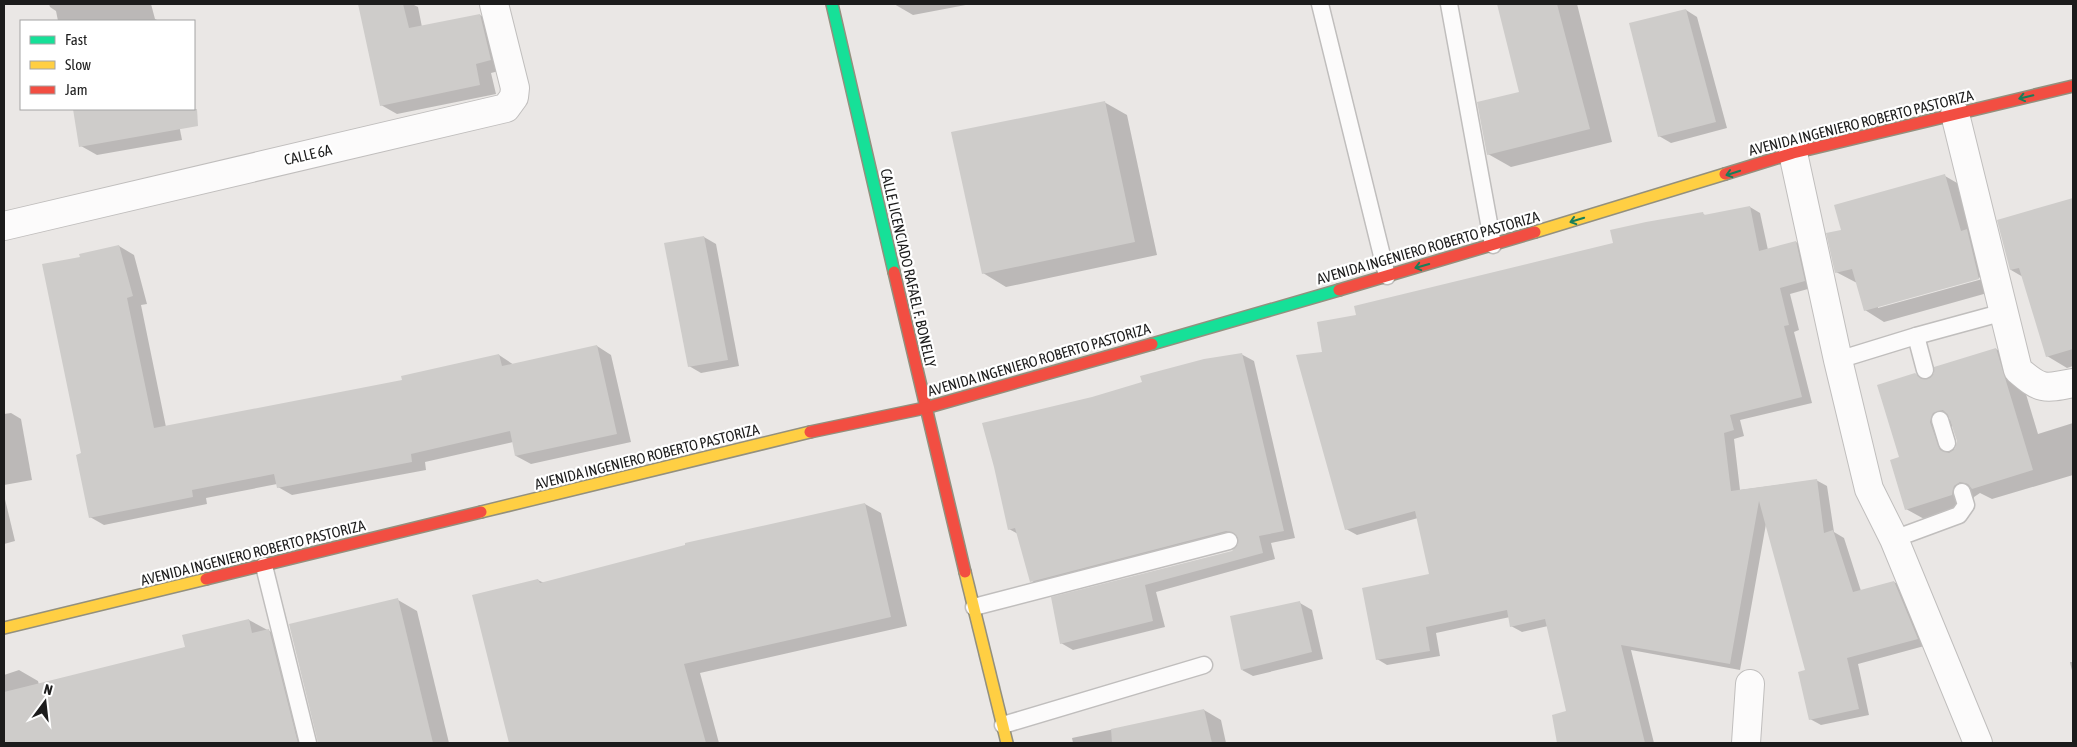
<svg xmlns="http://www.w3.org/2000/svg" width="2077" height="747" font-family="'Asap Condensed',sans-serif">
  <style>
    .shadow { fill: #0003; fill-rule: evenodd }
    .building { fill: #ceccca; fill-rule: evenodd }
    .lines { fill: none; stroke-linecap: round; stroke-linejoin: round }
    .lane-casing { stroke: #c0bebd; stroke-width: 19 }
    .street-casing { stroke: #c0bebd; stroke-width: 30 }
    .fast-casing { stroke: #93907e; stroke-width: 14 }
    .slow-casing { stroke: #93907e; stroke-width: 14 }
    .jam-casing { stroke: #93907e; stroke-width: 14 }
    .lane { stroke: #fcfbfb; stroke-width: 16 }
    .street { stroke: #fcfbfb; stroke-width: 28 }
    .fast { stroke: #16e098; stroke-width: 11 }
    .slow { stroke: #ffcf43; stroke-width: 11 }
    .jam { stroke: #f24e42; stroke-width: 11 }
    .oneway { stroke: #197e5a }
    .labels { text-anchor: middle; stroke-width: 4.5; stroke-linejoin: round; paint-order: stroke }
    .street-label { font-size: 15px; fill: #1c1c1c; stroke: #fff }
  </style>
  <rect width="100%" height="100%" fill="#eae7e5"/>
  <g class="shadow">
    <polygon points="49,4 151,4 155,19 159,21 58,21 56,11 50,7"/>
    <polygon points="370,4 412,4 418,7 422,27 480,15 496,24 507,69 491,73 496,94 397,114 381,105 360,6"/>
    <polygon points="894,4 971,4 913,15"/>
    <polygon points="1498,4 1577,4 1612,142 1511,167 1488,154 1521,93"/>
    <polygon points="1686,10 1697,17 1727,128 1671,143 1659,136"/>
    <polygon points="1104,102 1127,115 1157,255 1006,287 983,273"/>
    <polygon points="74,109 176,109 182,140 97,155 81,146"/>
    <path d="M1945,176L1964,187L1998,290L1884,322L1865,310L1857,283L1836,272L1842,231ZM1985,276L1986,278L1878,308V306Z"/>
    <polygon points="2073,199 2073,366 2067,368 2047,356 2023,277 2011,270 1999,221"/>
    <polygon points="1750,207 1760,213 1768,250 1796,242 1807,249 1815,287 1790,294 1799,330 1794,332 1812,403 1740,420 1744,436 1734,439 1740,490 1816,480 1827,486 1834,532 1844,538 1861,591 1894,582 1905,588 1928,645 1858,664 1869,715 1821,725 1810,719 1807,671 1766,524 1740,670 1631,650 1654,743 1558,743 1553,716 1567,712 1548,626 1522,632 1511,626 1510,617 1436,633 1440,656 1387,665 1377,659 1430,575 1418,518 1357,535 1346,529 1324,353 1357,315 1615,244 1703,214 1707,216"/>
    <polygon points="704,237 716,244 739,366 701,373 689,366"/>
    <polygon points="119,246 134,255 147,304 141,305 166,427 403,381 499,355 514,365 597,346 611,355 631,442 531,464 516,456 513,442 425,462 426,470 292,495 278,487 277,484 206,498 207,504 104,525 90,517 83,454 81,258"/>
    <path d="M1996,349L2016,361L2038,434L2073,423V475L1992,499L1980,493L1974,497L1972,506L1926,520L1906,509L1901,458L1915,374L1927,381ZM1932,406L1951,418V420L1931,409ZM1953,425L1958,441L1955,451L1949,430Z"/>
    <polygon points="1241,354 1254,361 1295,538 1271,543 1275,559 1156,592 1165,627 1073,650 1061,643 1052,598 1232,552 1240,545 1240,538 1044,588 1032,581 1018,534 1009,529 1092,398"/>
    <polygon points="11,413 21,419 32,480 4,485 4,414"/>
    <polygon points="4,495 15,541 4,544"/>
    <polygon points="865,504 881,513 907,626 700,673 719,743 510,743 474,596 538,580 544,583"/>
    <polygon points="398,600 417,611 449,743 318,743"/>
    <polygon points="1300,603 1312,610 1323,659 1253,676 1242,670"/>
    <polygon points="249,620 288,641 313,743 4,743 4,675 19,670 38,681 39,685 186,648"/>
    <polygon points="2070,662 2073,662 2073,675"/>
    <polygon points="1204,710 1221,720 1226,743 1073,743 1072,738"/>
  </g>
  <g class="building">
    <polygon points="358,4 403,4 409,28 480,14 491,60 476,64 480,85 380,106"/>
    <polygon points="1497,4 1557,4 1590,129 1487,155 1477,102 1519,92"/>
    <polygon points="1686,9 1716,122 1658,137 1629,23"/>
    <polygon points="1105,101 1135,242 982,274 951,132"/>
    <polygon points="73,109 197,109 198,126 79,147"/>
    <polygon points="1945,174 1961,231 1967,229 1979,279 1864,311 1852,269 1835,273 1826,233 1841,230 1834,205"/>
    <polygon points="2073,198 2073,349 2046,357 2019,268 2010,270 1997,220"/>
    <polygon points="1750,206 1759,251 1796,241 1805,281 1780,288 1789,325 1784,326 1802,397 1730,415 1734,430 1724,433 1731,491 1817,479 1824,533 1833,530 1853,592 1894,581 1918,639 1847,658 1859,709 1809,720 1798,672 1805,670 1759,501 1730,664 1621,645 1645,743 1557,743 1552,715 1566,711 1545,619 1510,627 1507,610 1426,627 1430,651 1376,660 1362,588 1429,574 1415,511 1345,530 1296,355 1322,352 1317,322 1356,315 1354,306 1613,243 1610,230 1646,222 1703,212 1704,215"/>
    <polygon points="704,236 728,360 688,367 664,243"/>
    <polygon points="119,245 133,296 127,298 154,428 402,380 401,376 499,354 502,366 597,345 617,434 515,456 510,431 411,454 412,462 277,488 274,474 192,490 193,497 89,518 76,455 81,453 42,264 80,257 79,254"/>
    <path d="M1996,348L2033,470L1972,489L1968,484L1960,482L1954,486L1952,495L1905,510L1890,460L1899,457L1877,385L1915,373L1922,379H1928L1934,373V367ZM1943,410L1949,417L1957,441L1955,449L1949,453L1940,450L1930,422L1933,413Z"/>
    <polygon points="1242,353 1284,531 1259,536 1263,553 1145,585 1153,621 1060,644 1051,597 1232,551 1238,544 1238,538 1232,532 1226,531 1030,582 1015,528 1008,530 994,467 982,423 1092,397 1142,382 1140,376 1204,359"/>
    <polygon points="865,503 891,617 684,664 706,743 509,743 472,595 538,579 540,583 685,545 685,543"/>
    <polygon points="398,598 433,743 318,743 289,624"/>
    <polygon points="1300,601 1312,652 1241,670 1230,616"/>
    <polygon points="249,619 252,633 269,629 298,743 4,743 4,692 185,647 182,635"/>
    <polygon points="1204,709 1212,743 1112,743 1111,729"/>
  </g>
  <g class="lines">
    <g class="lane-casing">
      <g id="lane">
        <polyline points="1320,4 1387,276"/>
        <polyline points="1449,4 1493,245"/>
        <polyline points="1916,336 2004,312"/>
        <polyline points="1838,360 1916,336 1925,370"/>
        <polyline points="1940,420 1947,443"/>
        <polyline points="1894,539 1959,515 1966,505 1962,492"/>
        <polyline points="264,566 308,743"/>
        <polyline points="974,607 1229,541"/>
        <polyline points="1003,725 1204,665"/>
      </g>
    </g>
    <g class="street-casing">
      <g id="street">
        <path d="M1955,114L2018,370C2041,390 2044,389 2073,383"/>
        <polyline points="1793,153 1838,360 1869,489 1894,539 1978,743"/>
        <polyline points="4,226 506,108 514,97 515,88 494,4"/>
        <polyline points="1746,743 1750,684"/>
      </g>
    </g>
    <g class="fast-casing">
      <g id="fast">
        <polyline points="832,4 894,272"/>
        <polyline points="1152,344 1339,290"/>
      </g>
    </g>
    <g class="slow-casing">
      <g id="slow">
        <polyline points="1535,232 1725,174"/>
        <polyline points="481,512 810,432"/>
        <polyline points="965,572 1007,743"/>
        <polyline points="4,628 206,579"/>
      </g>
    </g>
    <g class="jam-casing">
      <g id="jam">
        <polyline points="1725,174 1793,153 2073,86"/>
        <polyline points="894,272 965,572"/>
        <polyline points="1339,290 1535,232"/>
        <polyline points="810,432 925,408 1152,344"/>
        <polyline points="206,579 481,512"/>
      </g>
    </g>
    <use href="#lane" class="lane"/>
    <use href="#street" class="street"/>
    <use href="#fast" class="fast"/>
    <use href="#slow" class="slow"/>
    <use href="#jam" class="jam"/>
  </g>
  <defs><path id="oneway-shaft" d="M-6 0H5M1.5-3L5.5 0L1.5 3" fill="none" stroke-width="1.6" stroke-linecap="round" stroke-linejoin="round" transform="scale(1.25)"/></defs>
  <g class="oneway">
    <use href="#oneway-shaft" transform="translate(2026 97) rotate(167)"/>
    <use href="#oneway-shaft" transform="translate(1733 173) rotate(162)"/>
    <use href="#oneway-shaft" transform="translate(1577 220) rotate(163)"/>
    <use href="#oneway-shaft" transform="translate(1422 266) rotate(164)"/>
  </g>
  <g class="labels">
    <g class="street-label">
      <text transform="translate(1861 123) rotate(-14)" y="5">AVENIDA INGENIERO ROBERTO PASTORIZA</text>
      <text transform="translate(308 155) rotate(-13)" y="5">CALLE 6A</text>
      <text transform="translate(1428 248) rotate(-16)" y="5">AVENIDA INGENIERO ROBERTO PASTORIZA</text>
      <text transform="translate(908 268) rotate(77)" y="5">CALLE LICENCIADO RAFAEL F. BONELLY</text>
      <text transform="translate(1039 360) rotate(-16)" y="5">AVENIDA INGENIERO ROBERTO PASTORIZA</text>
      <text transform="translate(647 457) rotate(-14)" y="5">AVENIDA INGENIERO ROBERTO PASTORIZA</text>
      <text transform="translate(253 553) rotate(-14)" y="5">AVENIDA INGENIERO ROBERTO PASTORIZA</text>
    </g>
  </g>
  <rect width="2077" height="747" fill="none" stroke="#1c1c1c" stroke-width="10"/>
  <rect x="20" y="20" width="175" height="90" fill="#ffffff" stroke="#a4a4a4"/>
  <rect x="30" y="36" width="25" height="8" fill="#16e098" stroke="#a4a4a4"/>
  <text x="65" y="45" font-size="15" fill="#1c1c1c">Fast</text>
  <rect x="30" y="61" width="25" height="8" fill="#ffcf43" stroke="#a4a4a4"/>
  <text x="65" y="70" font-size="15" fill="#1c1c1c">Slow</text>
  <rect x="30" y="86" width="25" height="8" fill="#f24e42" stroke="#a4a4a4"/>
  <text x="65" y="95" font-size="15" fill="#1c1c1c">Jam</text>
  <g transform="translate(45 702) rotate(15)" stroke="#ffffff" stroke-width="4" paint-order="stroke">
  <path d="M0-4L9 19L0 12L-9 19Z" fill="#1c1c1c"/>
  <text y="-8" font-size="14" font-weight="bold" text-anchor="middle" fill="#1c1c1c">N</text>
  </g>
</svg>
